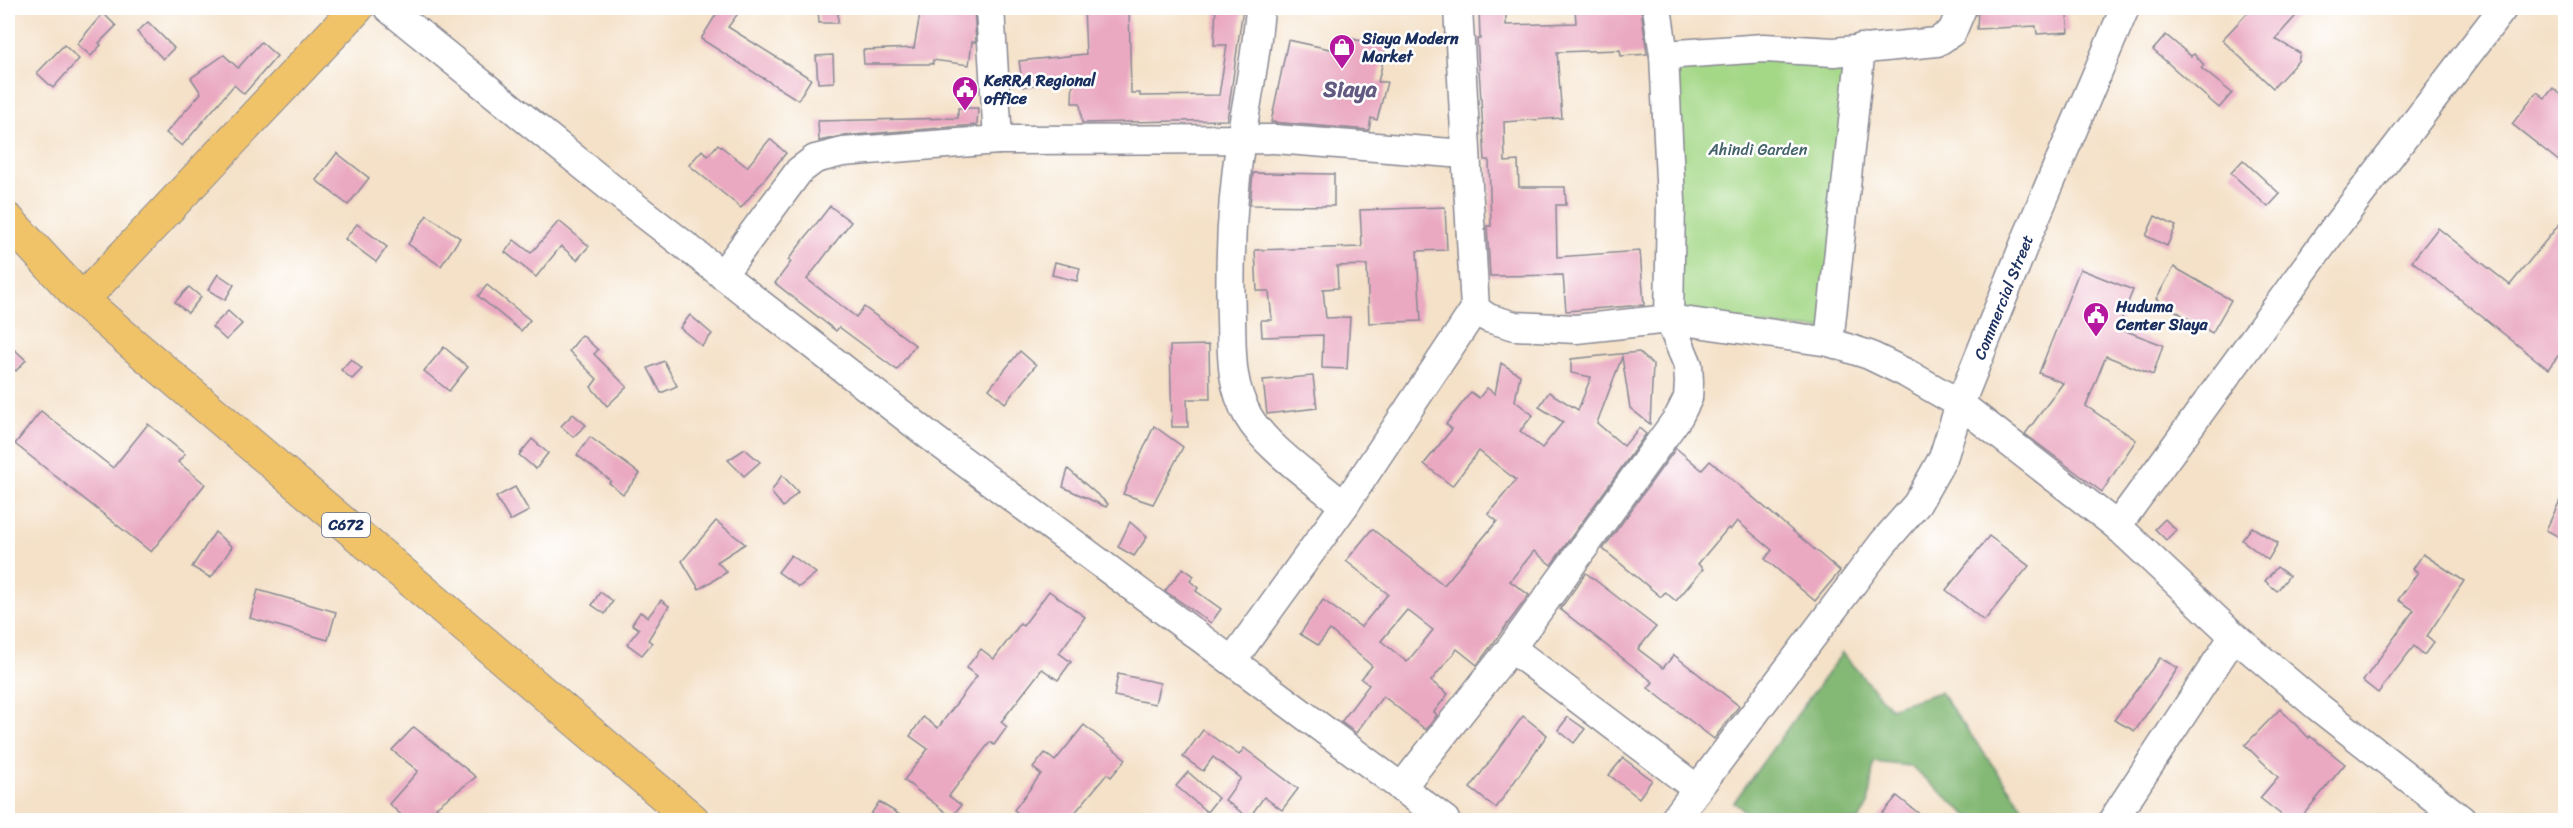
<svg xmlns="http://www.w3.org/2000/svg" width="2573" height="828" font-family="Sriracha,sans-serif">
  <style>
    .green { fill: #a4d887; stroke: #608472; stroke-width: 1.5 }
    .forest { fill: #83b874; stroke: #4f7469; stroke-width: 1.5 }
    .building { fill: #eaa9c1; fill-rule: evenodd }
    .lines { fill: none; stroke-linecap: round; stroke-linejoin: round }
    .minor-casing { stroke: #888893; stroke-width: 31 }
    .major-casing { stroke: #888893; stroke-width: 35 }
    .minor { stroke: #fff; stroke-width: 28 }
    .major { stroke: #f1c369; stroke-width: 33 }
    .labels { text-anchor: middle; stroke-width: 5; stroke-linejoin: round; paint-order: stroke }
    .shield { fill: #fff; stroke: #5f6d8e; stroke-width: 1.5 }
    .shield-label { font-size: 15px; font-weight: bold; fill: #1b2f5e }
    .poi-label { font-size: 16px; font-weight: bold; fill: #1b2f5e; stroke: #fff; text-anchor: start }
    .park-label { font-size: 16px; fill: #44626a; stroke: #fff }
    .street-label { font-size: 16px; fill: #1b2f5e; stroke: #fff }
    .district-label { font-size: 22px; font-weight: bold; fill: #635a81; stroke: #fff }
  </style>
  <rect width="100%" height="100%" fill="#fff"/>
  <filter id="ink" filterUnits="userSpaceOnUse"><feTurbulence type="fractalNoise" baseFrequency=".0167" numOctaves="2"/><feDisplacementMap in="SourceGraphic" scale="12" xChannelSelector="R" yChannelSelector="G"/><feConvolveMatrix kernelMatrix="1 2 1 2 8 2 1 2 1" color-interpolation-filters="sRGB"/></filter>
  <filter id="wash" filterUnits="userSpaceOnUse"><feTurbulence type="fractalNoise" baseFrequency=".008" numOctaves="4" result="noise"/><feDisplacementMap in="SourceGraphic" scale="24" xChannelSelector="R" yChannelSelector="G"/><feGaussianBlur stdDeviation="1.35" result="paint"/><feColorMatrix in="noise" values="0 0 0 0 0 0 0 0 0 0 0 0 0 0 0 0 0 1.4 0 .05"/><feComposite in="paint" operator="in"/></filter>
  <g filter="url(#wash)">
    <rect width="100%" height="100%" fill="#f4e1c8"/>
    <polygon class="green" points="1861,48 1831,330 1669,319 1664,55"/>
    <polygon class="forest" points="1842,653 1890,708 1940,692 2032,820 1973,820 1910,766 1874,762 1868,805 1859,820 1754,820 1734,802"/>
    <g id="blocks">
      <g class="building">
        <polygon points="720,8 742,8 728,27 811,79 798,100 701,39"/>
        <polygon points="818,8 838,8 838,23 819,23"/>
        <polygon points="921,8 974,8 976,42 972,42 969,65 933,60 933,64 864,64 863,50 914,48"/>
        <polygon points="1084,8 1129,8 1131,93 1140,93 1140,96 1219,95 1227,45 1214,45 1216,8 1243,8 1227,120 1082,123 1080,103 1072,103 1073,78 1023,87 1019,61 1086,54"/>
        <polygon points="1479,8 1506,8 1506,25 1576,23 1575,8 1641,8 1647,54 1621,56 1620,50 1557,52 1562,118 1504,122 1505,162 1518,161 1519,187 1565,187 1566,205 1556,205 1557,257 1640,251 1644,305 1566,311 1563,275 1490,276 1487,226 1491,226 1489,160 1485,160 1477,39 1480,39"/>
        <polygon points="1978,8 2066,8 2069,32 2037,34 2036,26 1977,29"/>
        <polygon points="2252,8 2303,8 2275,39 2300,53 2298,61 2273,88 2222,40"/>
        <polygon points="103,13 116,26 99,43 101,45 91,56 77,44"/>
        <polygon points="148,22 174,48 163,59 137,32"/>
        <polygon points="2166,35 2191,56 2194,54 2204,65 2201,68 2232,93 2219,108 2153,50"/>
        <polygon points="1368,36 1388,40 1378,82 1387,82 1377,120 1371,118 1369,130 1271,122 1288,40 1339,51 1342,37 1367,42"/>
        <polygon points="261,42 277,56 244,94 234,85 182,146 166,133 201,93 191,78 224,55 238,68"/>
        <polygon points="64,45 79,59 53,88 37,73"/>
        <polygon points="833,55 834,82 818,83 816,56"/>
        <polygon points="2553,88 2565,98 2565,166 2512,124 2537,92 2545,98"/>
        <polygon points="958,108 978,108 977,125 842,136 819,141 818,121 958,118"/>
        <polygon points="770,139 786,153 741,208 689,165 702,150 708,156 718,144 747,167"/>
        <polygon points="337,153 369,178 348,205 316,180"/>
        <polygon points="2243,160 2280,194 2268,207 2231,173"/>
        <polygon points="1253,173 1334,174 1334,206 1250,205"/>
        <polygon points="830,206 851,222 807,279 856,317 864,307 915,345 897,370 839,327 836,331 775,283 791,262 788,260"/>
        <polygon points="1445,207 1447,250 1417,251 1421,321 1369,323 1367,265 1337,266 1338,288 1323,289 1326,318 1350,317 1347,369 1322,368 1323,335 1262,337 1261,320 1272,320 1269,291 1257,291 1255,250 1362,247 1360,210"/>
        <polygon points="427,215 460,238 441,266 408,244"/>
        <polygon points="2155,216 2176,226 2167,246 2146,236"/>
        <polygon points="2565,217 2565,347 2548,369 2412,261 2438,228 2510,285"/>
        <polygon points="559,221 589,246 577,260 561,246 536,277 505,252 514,240 531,253"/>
        <polygon points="357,224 387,247 376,262 345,239"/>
        <polygon points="1055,262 1080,268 1077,281 1052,275"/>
        <polygon points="2174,267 2231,300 2212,333 2156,299"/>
        <polygon points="2080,269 2133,290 2118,328 2163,345 2153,375 2106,356 2086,406 2136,440 2102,492 2025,434 2063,383 2039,373"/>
        <polygon points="218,274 234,285 225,300 208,290"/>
        <polygon points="487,285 530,320 521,331 478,296"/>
        <polygon points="189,287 201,297 188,313 175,302"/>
        <polygon points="228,311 242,324 226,340 212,327"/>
        <polygon points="690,315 712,334 702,346 680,328"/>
        <polygon points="582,335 598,350 594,354 627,387 607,406 591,387 597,379 569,351"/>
        <polygon points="1209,345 1210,399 1187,399 1188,427 1172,427 1170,346"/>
        <polygon points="444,347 468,367 449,391 424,371"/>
        <polygon points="15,350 26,360 16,371 8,364 8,359"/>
        <polygon points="1020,351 1036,365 1005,403 989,389"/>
        <path d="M1639,352L1653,365L1650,424L1630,408L1622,357L1597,423L1624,446L1639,428L1646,434L1551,565L1534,551L1510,581L1529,595L1477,665L1457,649L1431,681L1448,694L1434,712L1437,715L1426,730L1383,696L1356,733L1341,722L1369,685L1361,679L1372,666L1330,630L1318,645L1300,634L1323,600L1361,627L1388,594L1346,561L1372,529L1444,585L1497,521L1488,514L1516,480L1479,451L1452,486L1424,464L1452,429L1446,424L1471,392L1479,398L1487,388L1495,394L1501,363L1520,375L1515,401L1533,415L1520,431L1542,448L1563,422L1539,407L1549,392L1578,410L1591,377L1571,373V359ZM1407,610L1433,630L1407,662L1381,641Z"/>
        <polygon points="351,359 362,369 352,379 341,370"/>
        <polygon points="664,361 677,386 661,393 648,368"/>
        <polygon points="1313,376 1317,408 1267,414 1263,380"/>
        <polygon points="41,411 113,468 148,424 185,454 178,462 205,484 151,552 15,444"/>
        <polygon points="573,414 586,425 573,437 561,426"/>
        <polygon points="1154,426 1183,447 1153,504 1123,494"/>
        <polygon points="590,437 640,474 623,494 609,483 611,481 577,455"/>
        <polygon points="532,439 548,453 536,469 519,455"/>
        <polygon points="1676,448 1702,470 1710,461 1840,571 1815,601 1765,559 1772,550 1737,521 1730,530 1728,528 1698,564 1703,569 1676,601 1665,592 1661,597 1603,549"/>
        <polygon points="745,449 760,462 744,476 728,460"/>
        <polygon points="1068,469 1108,504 1106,507 1063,487"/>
        <polygon points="782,475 798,492 783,507 771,492"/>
        <polygon points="515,487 529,511 510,521 496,497"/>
        <polygon points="2565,490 2565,540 2546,530"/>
        <polygon points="2165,519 2176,530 2166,540 2155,529"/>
        <polygon points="716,521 745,544 717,562 727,572 699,589 682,561"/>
        <polygon points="1130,522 1147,537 1134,556 1118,547"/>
        <polygon points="2252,527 2278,543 2268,560 2242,540"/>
        <polygon points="215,532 232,547 211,578 192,567"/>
        <polygon points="1989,536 2029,566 1984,621 1946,590"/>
        <polygon points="2423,554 2464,581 2427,636 2434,642 2424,655 2414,646 2378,693 2363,681 2414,610 2398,600 2418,572 2413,569"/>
        <polygon points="791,555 816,573 799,587 778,572"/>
        <polygon points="2277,567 2289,576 2277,591 2265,581"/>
        <polygon points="1183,568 1194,576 1190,581 1198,588 1196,591 1221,609 1211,623 1165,591"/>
        <polygon points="1586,573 1656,627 1638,649 1663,668 1674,655 1739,706 1714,739 1648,688 1653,682 1560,609"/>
        <polygon points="258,590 336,612 328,640 250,618"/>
        <polygon points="1049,591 1085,617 1059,653 1071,662 1058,680 1042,669 1001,722 1007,727 994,745 990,742 949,796 961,805 952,817 904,780 928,749 910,736 923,717 938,728 977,676 966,668 981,649 994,659 1020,624 1023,626"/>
        <polygon points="600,592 613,601 605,614 592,605"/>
        <polygon points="661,600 669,606 648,640 652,643 642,655 627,644 639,629 632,624 640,612 648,617"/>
        <polygon points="2160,658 2178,668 2135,731 2114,720"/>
        <polygon points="1118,674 1160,683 1155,704 1114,696"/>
        <polygon points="2280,709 2309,738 2310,736 2345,764 2299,820 2288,820 2260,798 2278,777 2245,745"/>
        <polygon points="1523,716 1547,735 1496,808 1470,788"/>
        <polygon points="1568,717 1585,729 1574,743 1558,730"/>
        <polygon points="1084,725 1126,759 1111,777 1107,774 1069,820 1028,820 1014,810 1041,774 1033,768 1045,753 1055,761"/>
        <polygon points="414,727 476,777 436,807 452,820 407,820 389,804 418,771 392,750"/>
        <polygon points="1203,730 1239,755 1244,748 1298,789 1282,810 1264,797 1249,818 1225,800 1241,778 1213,757 1203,771 1183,757"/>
        <polygon points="1623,758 1652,780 1639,798 1609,775"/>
        <polygon points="1188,772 1218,798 1207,812 1176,786"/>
        <polygon points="1897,796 1927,820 1877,820"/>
        <polygon points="879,802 908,820 867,820"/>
      </g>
    </g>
  </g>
  <g filter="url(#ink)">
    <use href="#blocks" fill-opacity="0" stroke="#888893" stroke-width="1.5"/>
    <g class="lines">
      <g class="minor-casing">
        <g id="minor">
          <polyline points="388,8 611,188 935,440 1445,820"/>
          <polyline points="990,8 998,140"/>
          <path d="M1260,8C1257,52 1248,94 1241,138C1232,198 1229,258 1231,319C1232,355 1230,383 1248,416C1267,449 1315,480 1344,506"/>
          <polyline points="1458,8 1475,309 1488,318 1515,326 1576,329 1669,319 1829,342 1869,355 1906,373 1960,404 1943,458 1917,504 1883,543 1674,820"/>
          <polyline points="1657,8 1664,55 1764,48 1834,52 1937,42 1952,32 1962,8"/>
          <polyline points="2125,8 2028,235 1960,404 2117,526 2234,636 2317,706 2462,820"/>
          <polyline points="722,275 799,171 815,159 843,152 998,140 1275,139 1464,154"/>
          <polyline points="1829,342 1861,48"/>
          <polyline points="2117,526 2333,230 2503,8"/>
          <polyline points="1511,648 1697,789"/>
          <polyline points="1232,661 1344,506 1475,309"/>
          <polyline points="1401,788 1511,648 1679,416 1688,398 1689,382 1688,365 1669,319 1671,201 1664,55"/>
          <polyline points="2113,820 2234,636"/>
        </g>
      </g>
      <g class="major-casing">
        <g id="major">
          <polyline points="8,220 82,300 135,346 693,820"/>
          <polyline points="82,300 357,8"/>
        </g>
      </g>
      <use href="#minor" class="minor"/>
      <use href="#major" class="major"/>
    </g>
  </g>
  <defs>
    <g id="shop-pin" transform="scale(1.35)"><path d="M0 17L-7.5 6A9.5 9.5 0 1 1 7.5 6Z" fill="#b5179e" stroke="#fff"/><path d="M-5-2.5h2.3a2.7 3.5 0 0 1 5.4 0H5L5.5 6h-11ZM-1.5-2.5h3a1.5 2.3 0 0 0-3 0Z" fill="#fff"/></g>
    <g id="civic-pin" transform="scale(1.35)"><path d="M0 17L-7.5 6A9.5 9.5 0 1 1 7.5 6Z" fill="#b5179e" stroke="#fff"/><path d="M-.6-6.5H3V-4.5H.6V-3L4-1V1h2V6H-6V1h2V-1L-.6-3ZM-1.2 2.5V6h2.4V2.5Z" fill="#fff"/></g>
  </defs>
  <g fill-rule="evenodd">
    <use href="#shop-pin" x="1342" y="47"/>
    <use href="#civic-pin" x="965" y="89"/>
    <use href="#civic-pin" x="2096" y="315"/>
  </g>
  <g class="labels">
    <rect class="shield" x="322" y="513" width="48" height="24" rx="4.5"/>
    <g class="shield-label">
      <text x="346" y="530">C672</text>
    </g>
    <g class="poi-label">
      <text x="1362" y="44">Siaya Modern<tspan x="1362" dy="18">Market</tspan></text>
      <text x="984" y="86">KeRRA Regional<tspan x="984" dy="18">office</tspan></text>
      <text x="2116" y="312">Huduma<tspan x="2116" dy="18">Center Siaya</tspan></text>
    </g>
    <g class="park-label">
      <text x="1758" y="155">Ahindi Garden</text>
    </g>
    <g class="street-label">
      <text transform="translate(2003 297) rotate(-68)" y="6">Commercial Street</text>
    </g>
    <g class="district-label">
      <text x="1350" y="97">Siaya</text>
    </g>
  </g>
  <rect width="2573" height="828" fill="none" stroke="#fff" stroke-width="30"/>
</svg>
